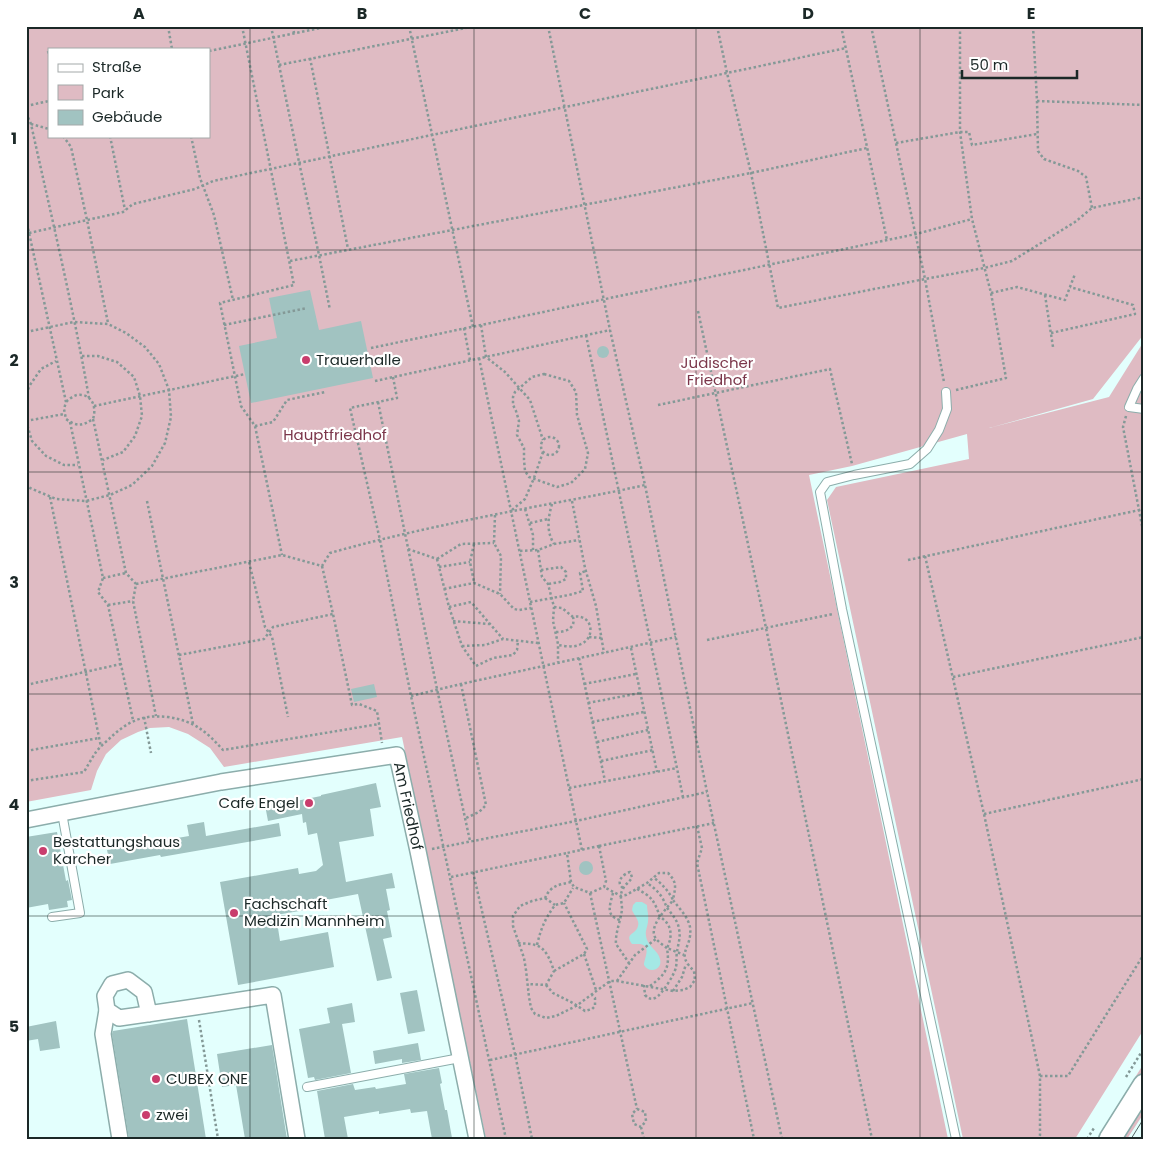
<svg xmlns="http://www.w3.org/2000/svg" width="1170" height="1165" font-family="Poppins,sans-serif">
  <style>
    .green { fill: #dfbbc3; fill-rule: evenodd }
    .water { fill: #a4e8e5 }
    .building { fill: #a1c3c1 }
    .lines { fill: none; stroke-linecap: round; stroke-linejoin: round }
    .service-casing { stroke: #8cadab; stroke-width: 10 }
    .minor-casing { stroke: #8cadab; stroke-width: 18 }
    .secondary-casing { stroke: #8cadab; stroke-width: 24 }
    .path { stroke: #849997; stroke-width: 2.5; stroke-dasharray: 2.5 2.5; stroke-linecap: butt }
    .service { stroke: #fff; stroke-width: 8 }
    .minor { stroke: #fff; stroke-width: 15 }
    .secondary { stroke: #fff; stroke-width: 21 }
    .tram { stroke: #556665; stroke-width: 1 }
    .grid { fill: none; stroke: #1b2827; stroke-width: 1; stroke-opacity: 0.55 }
    .poi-dot { fill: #c93d6d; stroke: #fff; stroke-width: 2 }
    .labels { text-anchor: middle; stroke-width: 4.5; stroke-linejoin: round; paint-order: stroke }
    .poi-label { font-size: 15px; fill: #1b2827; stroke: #fff; text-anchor: start }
    .park-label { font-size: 15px; fill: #7b364a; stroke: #fff }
    .street-label { font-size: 15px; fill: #1b2827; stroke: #fff }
    .neatline { fill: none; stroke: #1b2827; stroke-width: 2 }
    .grid-label { font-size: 16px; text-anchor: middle; font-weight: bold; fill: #1b2827 }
  </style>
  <rect width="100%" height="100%" fill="#e3fffd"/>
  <g class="green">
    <path d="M26,26H1144V334L1093,399L989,428L1109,397L1144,341V1029L1075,1139H963L827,500L836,487L969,459L967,434L852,466L809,475L948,1139H486L402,737L224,767L210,748L188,734L169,727L150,728L138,732L121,740L106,754L97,771L91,790L26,802ZM49,49H209V136H49Z"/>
    <polygon points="1144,1063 1144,1069 1100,1139 1097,1139"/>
    <polygon points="1144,1102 1144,1113 1127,1139 1121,1139"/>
  </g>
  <path class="water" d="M636,902H642L647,905C647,910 649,916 648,921C648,926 645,930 646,936C647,946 658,950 660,959C663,970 649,974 644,965C644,959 652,946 640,944C637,944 634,944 632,944C624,933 636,935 638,926C640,921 634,915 632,910L633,905Z"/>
  <g class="building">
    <polygon points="310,290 319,330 361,321 373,378 251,403 239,346 277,338 269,298"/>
    <circle cx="603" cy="352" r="6"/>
    <polygon points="374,684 377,697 354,702 351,689"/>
    <polygon points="376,783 381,807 370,809 374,836 339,842 346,882 392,873 395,888 386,889 390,910 387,911 392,937 383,939 392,978 377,981 358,894 304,904 305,910 276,915 280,941 328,932 334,967 238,985 220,882 298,868 299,874 316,871 323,865 317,833 308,835 306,822 303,823 302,814 268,821 265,805 296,799 296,801 321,796 321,795"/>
    <polygon points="204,822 206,836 279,823 281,836 161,857 160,855 110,864 107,850 189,836 187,825"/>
    <polygon points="57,832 66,881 68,880 72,900 67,901 68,907 49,910 48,904 26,908 26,837"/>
    <circle cx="586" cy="868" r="7"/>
    <polygon points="417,990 425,1031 408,1034 400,993"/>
    <polygon points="352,1003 355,1022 342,1024 351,1073 315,1080 314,1077 308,1078 299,1029 330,1023 327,1008"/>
    <polygon points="187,1019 206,1139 129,1139 112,1034 113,1031"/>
    <polygon points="56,1021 60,1048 40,1051 38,1039 26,1041 26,1027"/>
    <polygon points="418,1043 421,1060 402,1063 402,1059 375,1064 373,1051"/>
    <polygon points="272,1045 287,1139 245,1139 236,1085 222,1087 217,1054"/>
    <polygon points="439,1068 442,1083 440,1084 445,1110 447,1110 452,1138 432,1139 427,1111 411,1113 410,1109 379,1114 379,1111 344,1117 348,1139 325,1139 317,1091 353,1084 355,1090 375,1087 376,1089 406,1084 404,1074"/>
  </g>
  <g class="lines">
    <g class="service-casing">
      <g id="service">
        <polyline points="1144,378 1137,389 1129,407 1144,409"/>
        <polyline points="946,392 947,409 939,430 927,449 910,464 854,475 827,482 820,492 842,609 956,1139"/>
        <polyline points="52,917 80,913 62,813"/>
        <polyline points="307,1087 460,1058"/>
      </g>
    </g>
    <g class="minor-casing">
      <g id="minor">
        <path id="s1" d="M26,820L221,782L397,755L418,851L477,1139"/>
        <polyline points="107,1010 103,1034 120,1139"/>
        <path d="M149,1014L144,992L128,980L112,984L105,996L107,1010L119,1018C170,1011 222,1003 273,995L297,1139"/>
      </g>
    </g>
    <g class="secondary-casing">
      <polyline id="secondary" points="1110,1139 1144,1085"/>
    </g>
    <g class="path">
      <polyline points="168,26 172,49"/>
      <polyline points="242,26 294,285 220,303 241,406 255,426 282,555"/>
      <polyline points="271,26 299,162 319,255 330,310"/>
      <polyline points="293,26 294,33"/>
      <polyline points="409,26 473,327"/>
      <polyline points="548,26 610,330 645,485 707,792 782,1139"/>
      <polyline points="717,26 727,73 751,173 778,308 925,279 984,268 1012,261 1075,222 1092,208 1144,197"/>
      <polyline points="841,26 887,240"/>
      <polyline points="871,26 925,279 944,382"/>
      <polyline points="1033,26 1037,101 1038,151 1044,159 1078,171 1086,177 1092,208"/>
      <polyline points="26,27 27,26"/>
      <polyline points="48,51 49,55"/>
      <polyline points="209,51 330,26"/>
      <polyline points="310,58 348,249"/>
      <polyline points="279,65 476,26"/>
      <polyline points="1037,101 1144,105"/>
      <polyline points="26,106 49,101"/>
      <path d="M26,113L31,124C51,215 73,306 89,398"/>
      <polyline points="26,125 31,124 49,129"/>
      <polyline points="63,136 71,147 87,220 108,323"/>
      <polyline points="110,136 125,210"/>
      <polyline points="191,136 200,178 214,215 233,300"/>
      <polyline points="896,143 960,132 969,132 972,145 1037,134"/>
      <path d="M26,219L66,402L64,409L66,419C77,427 82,426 93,419C97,407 92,393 77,395C73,396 69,399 66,402"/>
      <polyline points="29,233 123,212 133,204 195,189 213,181 846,48"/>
      <polyline points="290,261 751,173 867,148"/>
      <polyline points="991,293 1017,287 1065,300 1075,274"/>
      <polyline points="1045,295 1053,347"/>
      <polyline points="698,311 766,628 872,1139"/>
      <polyline points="224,325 307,308"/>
      <polyline points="481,325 486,357 505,372 530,400 543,440"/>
      <polyline points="464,328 470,360"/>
      <polyline points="26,332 74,322 108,324 126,333 145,347 159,364 169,390 171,417 165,443 152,466 132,485 110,495 86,501 56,499 30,488 26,485"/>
      <polyline points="1051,333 1135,314 1133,305 1070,287"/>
      <polyline points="586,335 683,797"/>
      <polyline points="371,348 916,234 972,219"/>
      <polyline points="82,356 98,356 117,362 134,377 140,396 142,416 135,436 123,452 103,460"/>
      <polyline points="479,358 582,850"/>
      <polygon points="544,374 569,381 576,392 577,415 588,453 585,469 571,483 557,487 529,477 525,471 524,460 524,448 517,435 519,421 516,411 513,405 513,397 515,392 532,377"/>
      <polyline points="393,377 397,398 350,408 380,540 411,696 506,1139"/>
      <polyline points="375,381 610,330"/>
      <polyline points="956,390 1006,378 991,293 972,219 960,132 960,26"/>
      <polyline points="26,394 30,385 41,369 56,361"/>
      <polyline points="378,402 437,689 470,841"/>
      <polyline points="658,405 830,369 852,464"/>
      <polyline points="94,406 245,374"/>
      <polyline points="1126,416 1123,427 1144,536"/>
      <polyline points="93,419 126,573 136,584 133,601 156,716"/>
      <polyline points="26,421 32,441 46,456 64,465 78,465"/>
      <polyline points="26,421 64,414"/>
      <polyline points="70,422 103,578 98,592 108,605 133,720"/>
      <polyline points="255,426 273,422 287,400 325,392"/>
      <circle cx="550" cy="446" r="9"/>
      <polyline points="50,497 101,747"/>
      <polyline points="147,501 193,724"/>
      <polyline points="572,501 585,568 596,606 604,653"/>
      <path d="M552,504C548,518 546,531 554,544"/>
      <polyline points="525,509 533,535 533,550"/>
      <polyline points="512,510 525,499 534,478 543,452"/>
      <polyline points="495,515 494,543 501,556 500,594"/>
      <polyline points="530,523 548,519"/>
      <polyline points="474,544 470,562 474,582"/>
      <polyline points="408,549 437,559"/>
      <polyline points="538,550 542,577 548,584 554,607 553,621 558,644 558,662"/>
      <polyline points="520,551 538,550 554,544 579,540"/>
      <polyline points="925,556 984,814 1040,1076 1040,1135 1039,1139"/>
      <polyline points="437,559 449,607 462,646 476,666 493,658 513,655 517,650 518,641"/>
      <polyline points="437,559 461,544 494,543"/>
      <polyline points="908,560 1144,509"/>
      <polyline points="249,562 265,627 272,637 288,717"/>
      <polyline points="322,566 333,614 352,705 359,704 377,711 382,743"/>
      <polyline points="439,567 470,562"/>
      <polyline points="541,570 561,567 566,572 566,579 560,582 548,584"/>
      <polyline points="103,578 126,573"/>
      <path d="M136,584L282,555L322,566L330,553C390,536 452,523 513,511C557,502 601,495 645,485"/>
      <polyline points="444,589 474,583 500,594 514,609 519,610 531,608"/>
      <polyline points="530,602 569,595 583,591 580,573 586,571"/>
      <polyline points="108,605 133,601"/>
      <polyline points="449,607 471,602 503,639"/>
      <path d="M554,607L562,608L573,617C593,613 596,638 581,644C574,648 565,646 558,645"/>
      <polyline points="453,621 489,624"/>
      <path d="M556,632C565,632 576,629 573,617"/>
      <polyline points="589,637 602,638"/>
      <polyline points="707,640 833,614"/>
      <polyline points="462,646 485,645 503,639 538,643"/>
      <polyline points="631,648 657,772"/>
      <polyline points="179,655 264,639 273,627 333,614"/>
      <polyline points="579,658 605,781"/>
      <polyline points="953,677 1144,637"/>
      <polyline points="461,684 486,805 479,812 466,818"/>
      <polyline points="584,684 636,674"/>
      <polyline points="26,685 121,664"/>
      <polyline points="411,696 461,684 676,637"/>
      <polyline points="588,703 640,693"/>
      <polyline points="144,717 151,753"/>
      <polyline points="592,722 644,712"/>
      <polyline points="597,742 648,730"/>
      <polyline points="26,751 99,738"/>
      <polyline points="601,761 653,750"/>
      <path d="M26,781L84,772C88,765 92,758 96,752C99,748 103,744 107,741C126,722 141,714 168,717C194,721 206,731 223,750L379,724"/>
      <polyline points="569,788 677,768"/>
      <polyline points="984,814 1144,779"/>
      <polyline points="697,826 702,848 697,863 754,1139"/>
      <polygon points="599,846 606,881 604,887 590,893 574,887 571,882 567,853"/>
      <polyline points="599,846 714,823"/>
      <polyline points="432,849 576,821 707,792"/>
      <polyline points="473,872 515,1054 532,1139"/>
      <polyline points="451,877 567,853"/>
      <path d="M571,882C559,885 551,885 545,898L532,901L520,906L513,916V926L524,958L526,970L529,997L531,1008L535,1014L546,1018L556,1016L576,1006L610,981H617L673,991L683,990L690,987L695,980L694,971C674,952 693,949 690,927C688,917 679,908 673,900C675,888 678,883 668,873H659L647,883L626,895L621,896L604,887"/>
      <path d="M623,888C615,882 623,874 630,872L632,877C630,882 625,884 623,889C619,895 622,902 622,909C621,920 615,933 616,944L629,963"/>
      <path d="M637,889C652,897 654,900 660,917C672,924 673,936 667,948L684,955"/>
      <polyline points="590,893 637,1109"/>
      <path d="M613,893C610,905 605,916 620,920"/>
      <polyline points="545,898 555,905"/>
      <path d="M518,943C524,944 530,943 535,945C546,947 551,962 554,971L546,985L528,984"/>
      <path d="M537,945C541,928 545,919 555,905L564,903L573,888"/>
      <polyline points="584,954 596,990"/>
      <polyline points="554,971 584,954 587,949 564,903"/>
      <polyline points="617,981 635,955 656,939"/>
      <polyline points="546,985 553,993 573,1003 585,1011 592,1009 595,1006 595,998 592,995"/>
      <path d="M644,985L645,995C648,998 650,1000 655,998C661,996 675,974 676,967C677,962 676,957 677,952C678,944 681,937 679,929C678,921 673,916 668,909C666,906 665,903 663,899C659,892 653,887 647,883"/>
      <path d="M650,986C666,974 670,968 667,948C664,946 660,943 657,940C646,928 666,910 673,900C668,890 662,884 653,877"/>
      <polyline points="673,991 682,977 686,964"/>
      <polyline points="199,1020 218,1139"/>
      <polyline points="490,1060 753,1003"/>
      <polyline points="1040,1076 1068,1076 1144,954"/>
      <polyline points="1126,1077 1144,1048"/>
      <polygon points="637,1109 645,1112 646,1121 641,1127 634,1124 632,1114"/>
      <polyline points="641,1127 644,1139"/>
      <polyline points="1087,1139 1094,1128"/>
    </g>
    <use href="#service" class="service"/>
    <use href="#minor" class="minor"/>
    <use href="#secondary" class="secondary"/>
    <g class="tram">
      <polyline points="1131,1139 1144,1118"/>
      <polyline points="1140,1139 1144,1133"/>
    </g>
  </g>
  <path class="grid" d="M250,26V1139M474,26V1139M696,26V1139M920,26V1139M26,250H1144M26,472H1144M26,694H1144M26,916H1144"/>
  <g class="poi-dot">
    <circle cx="306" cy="360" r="5"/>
    <circle cx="309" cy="803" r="5"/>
    <circle cx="43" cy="851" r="5"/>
    <circle cx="234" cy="913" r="5"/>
    <circle cx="156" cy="1079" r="5"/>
    <circle cx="146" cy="1115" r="5"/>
  </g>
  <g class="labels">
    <g class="poi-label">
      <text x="316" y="365">Trauerhalle</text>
      <text x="299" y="808" text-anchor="end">Cafe Engel</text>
      <text x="53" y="847">Bestattungshaus<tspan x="53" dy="17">Karcher</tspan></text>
      <text x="244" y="909">Fachschaft<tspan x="244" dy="17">Medizin Mannheim</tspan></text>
      <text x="166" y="1084">CUBEX ONE</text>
      <text x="156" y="1120">zwei</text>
    </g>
    <g class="park-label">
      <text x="717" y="368">Jüdischer<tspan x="717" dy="17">Friedhof</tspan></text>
      <text x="335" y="440">Hauptfriedhof</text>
    </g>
    <g class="street-label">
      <text dy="5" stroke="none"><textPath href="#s1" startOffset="429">Am Friedhof</textPath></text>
    </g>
  </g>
  <rect width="1170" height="1165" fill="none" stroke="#ffffff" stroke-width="55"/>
  <rect x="48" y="48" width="162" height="90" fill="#ffffff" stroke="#a4a9a9"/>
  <rect x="58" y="64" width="25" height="8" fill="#ffffff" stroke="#a4a9a9"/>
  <text x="92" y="72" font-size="15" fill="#1b2827">Straße</text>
  <rect x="58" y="85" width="25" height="15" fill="#dfbbc3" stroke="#a4a9a9"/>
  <text x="92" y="98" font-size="15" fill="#1b2827">Park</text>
  <rect x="58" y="110" width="25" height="15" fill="#a1c3c1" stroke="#a4a9a9"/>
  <text x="92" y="122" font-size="15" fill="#1b2827">Gebäude</text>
  <path d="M962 70v8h115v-8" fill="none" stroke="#1b2827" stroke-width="2.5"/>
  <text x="970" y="70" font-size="15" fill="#1b2827" stroke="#ffffff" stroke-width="4" paint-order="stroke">50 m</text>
  <rect x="28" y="28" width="1114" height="1110" class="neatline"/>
  <g class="grid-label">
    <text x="139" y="19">A</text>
    <text x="362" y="19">B</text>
    <text x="585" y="19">C</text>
    <text x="808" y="19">D</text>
    <text x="1031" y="19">E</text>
    <text x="14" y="144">1</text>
    <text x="14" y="366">2</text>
    <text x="14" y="588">3</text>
    <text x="14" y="810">4</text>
    <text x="14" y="1032">5</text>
  </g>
</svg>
